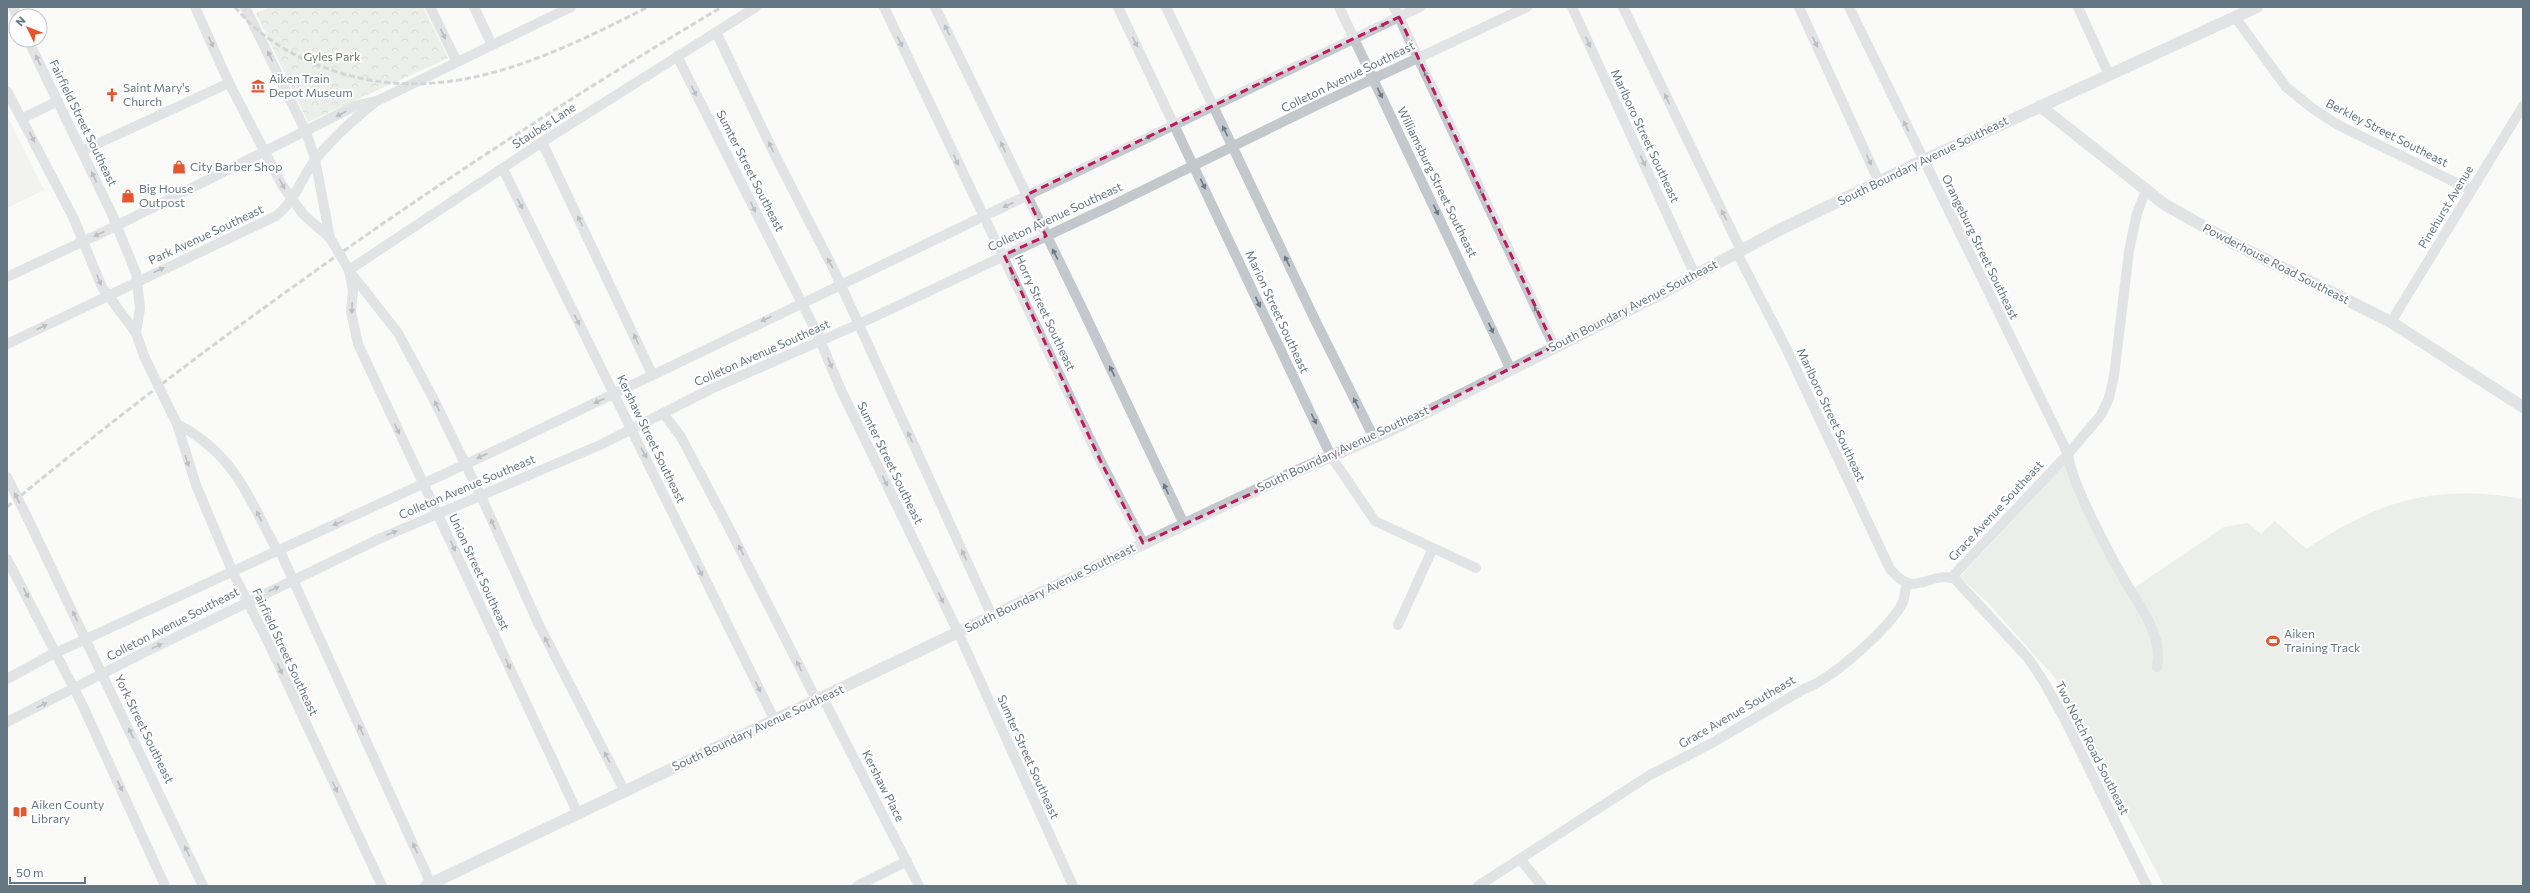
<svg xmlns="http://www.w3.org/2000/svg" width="2530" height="893" font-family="Commissioner,sans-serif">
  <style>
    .built { fill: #e8e9e9 }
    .park { fill: url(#park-crowns) }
    .pitch { fill: #dadfd7 }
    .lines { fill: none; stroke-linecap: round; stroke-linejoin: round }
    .minor { stroke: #c3c8cc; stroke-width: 10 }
    .tertiary { stroke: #c3c8cc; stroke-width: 12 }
    .rail { stroke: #a2aab0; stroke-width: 3; stroke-dasharray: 6 3; stroke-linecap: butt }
    .minor-bridge { stroke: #c3c8cc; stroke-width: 10 }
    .oneway { fill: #6a7a87 }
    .marked { fill: none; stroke: #c2185b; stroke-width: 3; stroke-dasharray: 8 5; stroke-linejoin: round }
    .labels { text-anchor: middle; stroke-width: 4; stroke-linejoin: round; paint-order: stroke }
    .park-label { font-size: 12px; fill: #687a64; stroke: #fff }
    .street-label { font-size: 12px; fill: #657683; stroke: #fff }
    .poi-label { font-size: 12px; fill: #657683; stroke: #fff; text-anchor: start }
  </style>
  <defs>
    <pattern id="park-crowns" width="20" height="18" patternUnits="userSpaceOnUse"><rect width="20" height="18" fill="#dadfd7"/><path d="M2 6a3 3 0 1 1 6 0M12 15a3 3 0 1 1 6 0" fill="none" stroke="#b4b9b4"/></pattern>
  </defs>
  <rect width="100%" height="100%" fill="#fafaf8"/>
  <polygon class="built" points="7,115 44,190 7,208"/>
  <polygon class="park" points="270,7 423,7 448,58 308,122 256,13"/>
  <path class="pitch" d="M2065,464L2131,590L2224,527L2248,523L2261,534L2275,521L2306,549C2380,500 2434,484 2523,499V886H2164L2055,678L1989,604L1960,577Z"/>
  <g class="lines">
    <g class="minor">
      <polyline points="13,7 17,16"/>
      <polyline points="195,7 229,83 282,185 303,214 330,238"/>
      <polyline points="245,7 306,132 315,159 330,238"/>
      <polyline points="430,7 457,62"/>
      <polyline points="474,7 492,45"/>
      <polyline points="884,7 1101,462 1143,543"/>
      <polyline points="935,7 1083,310 1184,524"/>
      <polyline points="1118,7 1331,456 1375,521 1476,568"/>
      <polyline points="1166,7 1316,322 1374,438"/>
      <polyline points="1339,7 1510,368"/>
      <polyline points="1394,7 1554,346"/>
      <polyline points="1572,7 1695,275"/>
      <polyline points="1623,7 1741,250"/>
      <polyline points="1799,7 1879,182"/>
      <path d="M1849,7L2068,454C2071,483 2109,553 2125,581C2141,608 2163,635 2157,667"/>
      <polyline points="2078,7 2109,75"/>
      <polyline points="2235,17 2286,87 2312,108 2338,125 2471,190"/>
      <polyline points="716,32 775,155 833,268 992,616"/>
      <polyline points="28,40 111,212 136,273 140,308 136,333"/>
      <polyline points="677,56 817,333 841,390 958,632 1073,886"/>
      <polyline points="7,91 73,217 102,287 136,333 144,356"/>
      <polyline points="23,118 58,101"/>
      <polyline points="542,142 652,374"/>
      <polyline points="82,151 229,83"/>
      <polyline points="503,169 775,721"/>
      <path d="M1737,253L1786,348L1890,569C1917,601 1926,570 1955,579L2028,658L2044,682L2064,718L2147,886"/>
      <polyline points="349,270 353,290 351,312 358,344 578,814"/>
      <polyline points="349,270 542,142 756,7"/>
      <polyline points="351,273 398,333 432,396 481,496 538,623 625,792"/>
      <polyline points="7,277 116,226 355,106 377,101 571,7"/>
      <polyline points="2391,322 2523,106"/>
      <path d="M7,344L276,216C295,202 301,177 316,159C333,137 353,120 374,103"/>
      <polyline points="663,413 681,437 727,524 817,701"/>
      <polyline points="172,414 177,424 196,485 233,573 268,642 382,886"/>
      <path d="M177,424C236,455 247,496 277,550"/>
      <polyline points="28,519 203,886"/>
      <polyline points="279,549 431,884"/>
      <polyline points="7,559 82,704 165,886"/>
      <polyline points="1951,578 2068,454 2101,415 2109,398 2114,376 2129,251 2137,213 2146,191"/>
      <polyline points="1398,625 1433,548"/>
      <polyline points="7,679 49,656 505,446 1420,7"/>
      <polyline points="823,698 919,886"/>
      <polyline points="7,722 141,654 381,538 600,445 711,389 861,323 1115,204 1315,106 1527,7"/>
      <polyline points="1520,859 1542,886"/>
      <polyline points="857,886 907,861"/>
      <path d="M1478,886L1650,775L1712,743L1804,689C1832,679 1890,628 1903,602C1905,596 1905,589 1907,583"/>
    </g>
    <g class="tertiary">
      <polyline points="2040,106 2164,204 2233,243 2391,322 2523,407"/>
      <polyline points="426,886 1290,474 1387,432 1655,297 1779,230 1922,161 2257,7"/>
    </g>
    <g class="rail">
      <path d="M235,7C257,34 285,52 318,65C436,113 543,60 648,7"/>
      <path d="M7,507C231,322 472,155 722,7"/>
    </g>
    <g class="minor-bridge">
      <polyline points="330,238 349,270"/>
      <polyline points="144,356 172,414"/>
      <polyline points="7,477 28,519"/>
    </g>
  </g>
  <defs><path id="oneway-solid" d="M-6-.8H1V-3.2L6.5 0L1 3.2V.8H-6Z"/></defs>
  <g class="oneway">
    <use href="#oneway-solid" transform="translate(1384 24) rotate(155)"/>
    <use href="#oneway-solid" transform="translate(947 30) rotate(-118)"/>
    <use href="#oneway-solid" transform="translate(443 34) rotate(64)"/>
    <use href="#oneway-solid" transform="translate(211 42) rotate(66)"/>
    <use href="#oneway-solid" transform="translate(900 42) rotate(64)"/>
    <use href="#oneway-solid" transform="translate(1135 42) rotate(64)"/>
    <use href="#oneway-solid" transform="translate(1588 42) rotate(65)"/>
    <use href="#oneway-solid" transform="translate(1815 42) rotate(65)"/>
    <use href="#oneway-solid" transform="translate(270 56) rotate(-116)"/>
    <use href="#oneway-solid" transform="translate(38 60) rotate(-116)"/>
    <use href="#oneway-solid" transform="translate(1427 76) rotate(-116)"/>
    <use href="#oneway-solid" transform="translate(1267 80) rotate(153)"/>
    <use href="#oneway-solid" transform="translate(694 91) rotate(64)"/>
    <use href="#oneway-solid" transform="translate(1380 93) rotate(64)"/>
    <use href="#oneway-solid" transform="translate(1667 99) rotate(-115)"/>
    <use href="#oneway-solid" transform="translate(341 114) rotate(152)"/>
    <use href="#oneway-solid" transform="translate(1906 126) rotate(-116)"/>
    <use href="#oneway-solid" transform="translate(1225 131) rotate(-116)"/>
    <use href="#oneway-solid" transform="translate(1150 136) rotate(155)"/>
    <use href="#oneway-solid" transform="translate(32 137) rotate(63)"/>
    <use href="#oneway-solid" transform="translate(771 147) rotate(-115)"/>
    <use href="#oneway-solid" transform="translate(1003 147) rotate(-115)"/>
    <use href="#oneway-solid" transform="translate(956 160) rotate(65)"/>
    <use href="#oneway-solid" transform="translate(1869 160) rotate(65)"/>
    <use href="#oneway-solid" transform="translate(1643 161) rotate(65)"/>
    <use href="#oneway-solid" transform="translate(94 177) rotate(-115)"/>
    <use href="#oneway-solid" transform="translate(282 184) rotate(61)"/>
    <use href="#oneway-solid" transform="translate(1203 184) rotate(64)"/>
    <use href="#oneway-solid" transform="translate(1483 193) rotate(-116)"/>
    <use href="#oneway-solid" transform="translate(520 204) rotate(63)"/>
    <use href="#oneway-solid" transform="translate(1008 205) rotate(155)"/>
    <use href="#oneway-solid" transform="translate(753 207) rotate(63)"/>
    <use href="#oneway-solid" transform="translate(1436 210) rotate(64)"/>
    <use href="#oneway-solid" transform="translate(1724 215) rotate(-117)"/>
    <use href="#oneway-solid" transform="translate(580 221) rotate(-116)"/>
    <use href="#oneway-solid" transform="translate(99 234) rotate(155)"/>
    <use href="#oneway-solid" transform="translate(1055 254) rotate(-117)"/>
    <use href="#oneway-solid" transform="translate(1287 261) rotate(-116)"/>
    <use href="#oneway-solid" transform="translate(830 263) rotate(-119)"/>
    <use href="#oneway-solid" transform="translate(159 270) rotate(-26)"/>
    <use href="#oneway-solid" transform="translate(1012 276) rotate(64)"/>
    <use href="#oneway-solid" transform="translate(99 280) rotate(68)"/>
    <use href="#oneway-solid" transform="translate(1258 302) rotate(65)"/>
    <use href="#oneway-solid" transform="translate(352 308) rotate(92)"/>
    <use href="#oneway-solid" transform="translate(1537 311) rotate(-115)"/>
    <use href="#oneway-solid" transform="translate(766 319) rotate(155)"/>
    <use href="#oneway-solid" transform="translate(577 320) rotate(63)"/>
    <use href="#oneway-solid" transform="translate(42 327) rotate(-25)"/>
    <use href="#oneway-solid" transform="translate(1491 328) rotate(65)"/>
    <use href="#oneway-solid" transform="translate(636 339) rotate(-114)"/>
    <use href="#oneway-solid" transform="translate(830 363) rotate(68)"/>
    <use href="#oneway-solid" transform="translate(1112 371) rotate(-116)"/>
    <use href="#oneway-solid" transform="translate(1068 394) rotate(64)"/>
    <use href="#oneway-solid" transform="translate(599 401) rotate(155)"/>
    <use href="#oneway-solid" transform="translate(1356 403) rotate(-117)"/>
    <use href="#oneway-solid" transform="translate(437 406) rotate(-116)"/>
    <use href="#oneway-solid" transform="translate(1314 419) rotate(64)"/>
    <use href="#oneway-solid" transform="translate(397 429) rotate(64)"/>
    <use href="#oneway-solid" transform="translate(910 437) rotate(-114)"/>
    <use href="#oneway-solid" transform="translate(644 453) rotate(61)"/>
    <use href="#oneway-solid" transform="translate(482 456) rotate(156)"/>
    <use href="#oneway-solid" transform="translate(187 461) rotate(71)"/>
    <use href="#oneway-solid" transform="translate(885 481) rotate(64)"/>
    <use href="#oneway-solid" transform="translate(1166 489) rotate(-115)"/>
    <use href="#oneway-solid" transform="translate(17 498) rotate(-116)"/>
    <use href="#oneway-solid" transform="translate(259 516) rotate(-116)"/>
    <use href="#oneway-solid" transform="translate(338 523) rotate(156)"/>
    <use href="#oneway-solid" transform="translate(493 524) rotate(-114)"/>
    <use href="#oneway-solid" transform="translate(392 533) rotate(-22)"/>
    <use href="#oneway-solid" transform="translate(453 546) rotate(65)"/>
    <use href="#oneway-solid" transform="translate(741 550) rotate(-117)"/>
    <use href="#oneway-solid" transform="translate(964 555) rotate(-115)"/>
    <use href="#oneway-solid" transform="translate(700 571) rotate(64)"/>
    <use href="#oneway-solid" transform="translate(274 589) rotate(-24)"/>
    <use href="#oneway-solid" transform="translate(26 593) rotate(64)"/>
    <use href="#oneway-solid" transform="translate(941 598) rotate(64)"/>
    <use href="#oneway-solid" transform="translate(75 616) rotate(-116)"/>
    <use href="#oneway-solid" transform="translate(547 642) rotate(-117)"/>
    <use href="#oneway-solid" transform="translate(157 646) rotate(-26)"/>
    <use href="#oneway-solid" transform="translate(508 664) rotate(65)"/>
    <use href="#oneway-solid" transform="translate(799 666) rotate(-117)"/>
    <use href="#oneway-solid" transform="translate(280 669) rotate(67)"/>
    <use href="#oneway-solid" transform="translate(758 687) rotate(64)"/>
    <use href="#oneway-solid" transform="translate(42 705) rotate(-26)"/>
    <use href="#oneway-solid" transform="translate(361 730) rotate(-114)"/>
    <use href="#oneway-solid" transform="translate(131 733) rotate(-116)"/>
    <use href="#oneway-solid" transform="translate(607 757) rotate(-118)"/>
    <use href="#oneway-solid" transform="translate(120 786) rotate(65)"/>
    <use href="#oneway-solid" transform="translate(335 787) rotate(65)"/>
    <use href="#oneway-solid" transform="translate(415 848) rotate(-114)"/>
    <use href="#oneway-solid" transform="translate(187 851) rotate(-115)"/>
  </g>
  <path d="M0 0H2530V893H0ZM1399,17L1554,346L1387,432L1143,543L1101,462L1004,255L1046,236L1026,195Z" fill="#fafaf8" fill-opacity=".55" fill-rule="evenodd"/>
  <path class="marked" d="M1399,17L1554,346L1387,432L1143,543L1101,462L1004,255L1046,236L1026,195Z"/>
  <defs>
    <g id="museum-bare" transform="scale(1.08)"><path d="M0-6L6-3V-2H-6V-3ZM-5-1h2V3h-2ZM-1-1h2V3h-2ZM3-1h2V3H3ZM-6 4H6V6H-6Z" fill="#e4572e" stroke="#fff" stroke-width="2.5" paint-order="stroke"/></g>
    <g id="church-bare" transform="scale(1.08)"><path d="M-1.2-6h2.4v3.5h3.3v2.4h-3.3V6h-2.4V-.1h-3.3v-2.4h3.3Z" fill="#e4572e" stroke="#fff" stroke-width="2.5" paint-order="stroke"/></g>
    <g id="shop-bare" transform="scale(1.08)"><path d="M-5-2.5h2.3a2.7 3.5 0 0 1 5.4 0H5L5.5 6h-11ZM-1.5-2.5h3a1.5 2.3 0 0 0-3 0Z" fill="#e4572e" stroke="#fff" stroke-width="2.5" paint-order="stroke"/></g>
    <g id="stadium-bare" transform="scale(1.08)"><path d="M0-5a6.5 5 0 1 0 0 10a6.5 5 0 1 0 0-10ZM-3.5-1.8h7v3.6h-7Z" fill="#e4572e" stroke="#fff" stroke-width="2.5" paint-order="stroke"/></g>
    <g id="library-bare" transform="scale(1.08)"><path d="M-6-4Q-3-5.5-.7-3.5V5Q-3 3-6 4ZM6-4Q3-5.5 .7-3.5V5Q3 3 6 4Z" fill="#e4572e" stroke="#fff" stroke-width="2.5" paint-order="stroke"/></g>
  </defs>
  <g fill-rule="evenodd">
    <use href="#museum-bare" x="258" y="86"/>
    <use href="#church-bare" x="112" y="95"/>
    <use href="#shop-bare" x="179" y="167"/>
    <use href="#shop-bare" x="128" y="196"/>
    <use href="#stadium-bare" x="2273" y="641"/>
    <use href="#library-bare" x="20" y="812"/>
  </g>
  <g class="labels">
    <g class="park-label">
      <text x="332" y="61">Gyles Park</text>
    </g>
    <g class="street-label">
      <text transform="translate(1348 77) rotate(-26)" y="4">Colleton Avenue Southeast</text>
      <text transform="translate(83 123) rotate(64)" y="4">Fairfield Street Southeast</text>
      <text transform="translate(544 126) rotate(-33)" y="4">Staubes Lane</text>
      <text transform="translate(2387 133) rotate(27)" y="4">Berkley Street Southeast</text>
      <text transform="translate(1645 136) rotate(65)" y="4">Marlboro Street Southeast</text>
      <text transform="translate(1923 161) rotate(-26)" y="4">South Boundary Avenue Southeast</text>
      <text transform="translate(750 171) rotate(63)" y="4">Sumter Street Southeast</text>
      <text transform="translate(1437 182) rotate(64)" y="4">Williamsburg Street Southeast</text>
      <text transform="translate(2446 207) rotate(-59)" y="4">Pinehurst Avenue</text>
      <text transform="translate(1055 217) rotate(-25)" y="4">Colleton Avenue Southeast</text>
      <text transform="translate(206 235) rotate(-25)" y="4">Park Avenue Southeast</text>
      <text transform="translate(1980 247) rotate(64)" y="4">Orangeburg Street Southeast</text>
      <text transform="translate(2276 264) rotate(27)" y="4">Powderhouse Road Southeast</text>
      <text transform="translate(1633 306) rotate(-27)" y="4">South Boundary Avenue Southeast</text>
      <text transform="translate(1277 312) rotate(65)" y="4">Marion Street Southeast</text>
      <text transform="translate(1045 313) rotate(65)" y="4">Horry Street Southeast</text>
      <text transform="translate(762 353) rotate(-24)" y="4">Colleton Avenue Southeast</text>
      <text transform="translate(1831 415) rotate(65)" y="4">Marlboro Street Southeast</text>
      <text transform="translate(651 439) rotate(64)" y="4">Kershaw Street Southeast</text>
      <text transform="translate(1343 449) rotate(-25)" y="4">South Boundary Avenue Southeast</text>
      <text transform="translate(890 463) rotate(64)" y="4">Sumter Street Southeast</text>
      <text transform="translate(467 487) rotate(-23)" y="4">Colleton Avenue Southeast</text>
      <text transform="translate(1996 511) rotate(-47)" y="4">Grace Avenue Southeast</text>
      <text transform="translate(479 572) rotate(65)" y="4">Union Street Southeast</text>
      <text transform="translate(1050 588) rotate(-26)" y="4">South Boundary Avenue Southeast</text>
      <text transform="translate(173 624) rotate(-27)" y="4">Colleton Avenue Southeast</text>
      <text transform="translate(285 652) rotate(65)" y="4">Fairfield Street Southeast</text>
      <text transform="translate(1737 712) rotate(-30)" y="4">Grace Avenue Southeast</text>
      <text transform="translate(758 728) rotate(-25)" y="4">South Boundary Avenue Southeast</text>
      <text transform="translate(144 729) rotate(64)" y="4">York Street Southeast</text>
      <text transform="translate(2092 748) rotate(63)" y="4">Two Notch Road Southeast</text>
      <text transform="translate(1028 757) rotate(66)" y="4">Sumter Street Southeast</text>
      <text transform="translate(883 786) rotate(63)" y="4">Kershaw Place</text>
    </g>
    <g class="poi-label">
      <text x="269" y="83">Aiken Train<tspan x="269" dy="14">Depot Museum</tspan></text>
      <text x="123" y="92">Saint Mary's<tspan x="123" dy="14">Church</tspan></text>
      <text x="190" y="171">City Barber Shop</text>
      <text x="139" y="193">Big House<tspan x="139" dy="14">Outpost</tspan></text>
      <text x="2284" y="638">Aiken<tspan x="2284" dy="14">Training Track</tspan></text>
      <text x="31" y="809">Aiken County<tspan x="31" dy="14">Library</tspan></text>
    </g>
  </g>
  <rect width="2530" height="893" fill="none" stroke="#657683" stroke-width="16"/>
  <g transform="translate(28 28) rotate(313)"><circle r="19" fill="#ffffff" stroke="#c1c8cd"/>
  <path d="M0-3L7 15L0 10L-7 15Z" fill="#e4572e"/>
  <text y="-6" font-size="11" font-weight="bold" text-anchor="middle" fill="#657683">N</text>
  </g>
  <path d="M10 877v6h75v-6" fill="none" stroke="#657683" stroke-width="2"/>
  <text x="16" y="877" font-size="12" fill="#657683" stroke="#ffffff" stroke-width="3" paint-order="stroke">50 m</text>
</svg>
